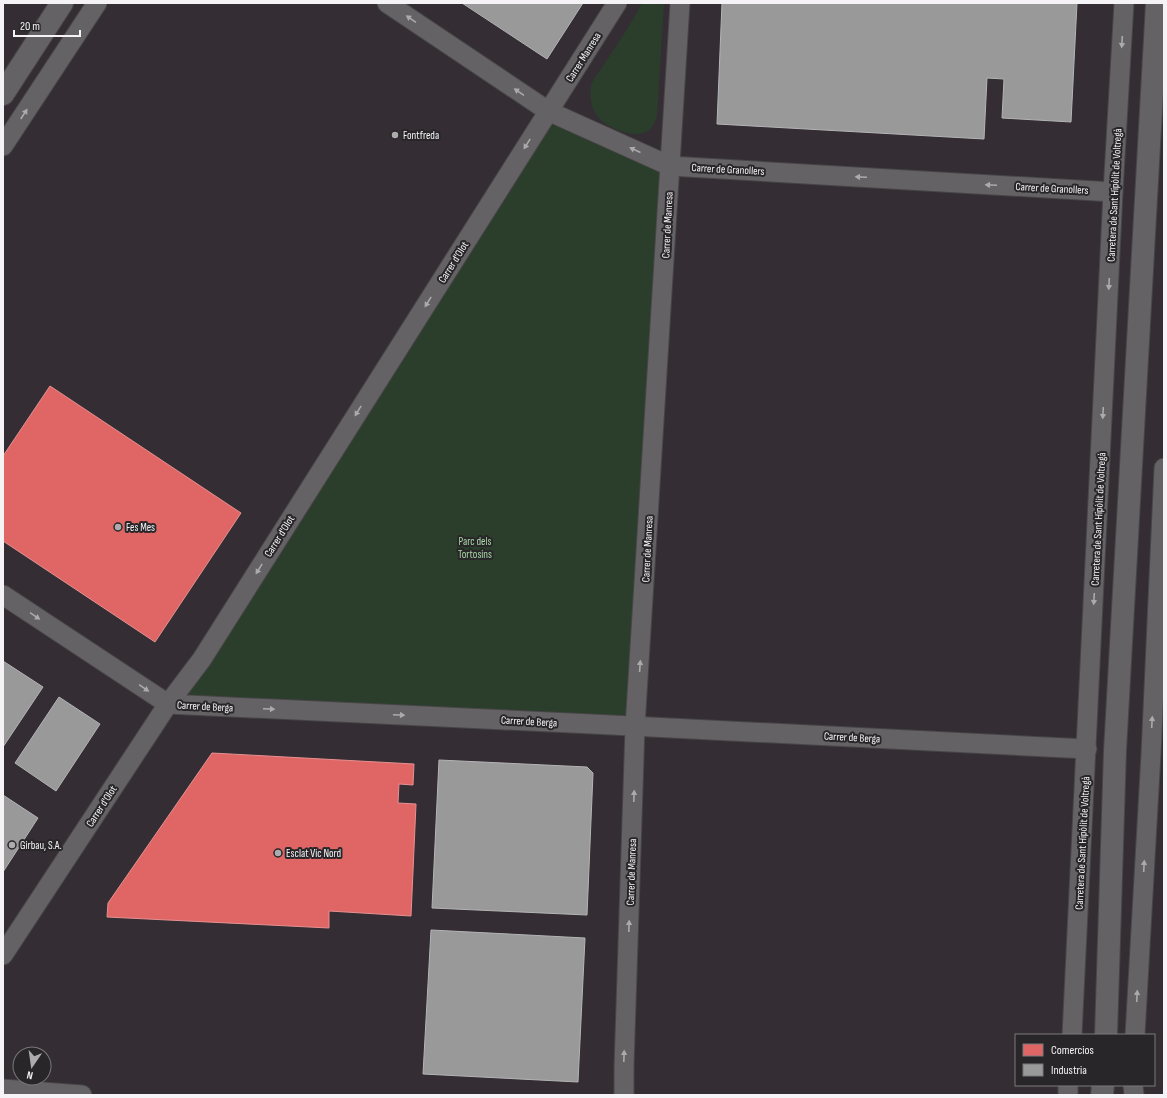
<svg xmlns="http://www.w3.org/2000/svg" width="1167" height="1098" font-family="'Sofia Sans Condensed',sans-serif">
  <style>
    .built { fill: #342e34; fill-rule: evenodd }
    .green { fill: #2b3d2b }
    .shops { fill: #e06666; stroke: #e69091 }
    .industry { fill: #999; stroke: #b5b4b5 }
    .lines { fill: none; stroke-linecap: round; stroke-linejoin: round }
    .minor-casing { stroke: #474547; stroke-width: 21 }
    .tertiary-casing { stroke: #474547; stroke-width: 24 }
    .minor { stroke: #646264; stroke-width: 19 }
    .tertiary { stroke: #646264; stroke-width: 22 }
    .oneway { fill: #acaaac }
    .poi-dot { fill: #adacad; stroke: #282629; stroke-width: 1.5 }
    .labels { text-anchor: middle; stroke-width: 4; stroke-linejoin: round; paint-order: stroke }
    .street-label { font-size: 11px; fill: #f5f3f5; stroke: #282629 }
    .poi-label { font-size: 11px; fill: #f5f3f5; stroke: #282629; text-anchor: start }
    .park-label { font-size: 11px; fill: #a9d9a6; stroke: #282629 }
  </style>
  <rect width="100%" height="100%" fill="#282728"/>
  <path class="built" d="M3,3H1164V1095H3ZM1016,1035H1154V1085H1016ZM20,1054H44V1078H20Z"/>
  <g class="green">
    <path d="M642,3H664L657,116C651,138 634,137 616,129C612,127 606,125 603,122C592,114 589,99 591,86C593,78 601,70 605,63C618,43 631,24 642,3Z"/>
    <polygon points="548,111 670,166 635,727 168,704"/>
  </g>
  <g class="shops">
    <polygon points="50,386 241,513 155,642 3,541 3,456"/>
    <polygon points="212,753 414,764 413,785 399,784 398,803 416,804 411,916 329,911 329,928 107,917 108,903"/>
  </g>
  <g class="industry">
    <polygon points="462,3 583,3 547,59"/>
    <polygon points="722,3 1077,3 1071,122 1002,118 1004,79 987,78 984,139 717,124"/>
    <polygon points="3,661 43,687 3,747"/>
    <polygon points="59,697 100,724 56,791 15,763"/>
    <polygon points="439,760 587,767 593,773 587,915 432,908"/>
    <polygon points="3,795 38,818 3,872"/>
    <polygon points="431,930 585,938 578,1082 423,1074"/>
  </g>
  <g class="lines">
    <g class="minor-casing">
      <g id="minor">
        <polyline points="387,3 548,111 670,166 1113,192"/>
        <polyline points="3,146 97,3"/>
        <polyline points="3,595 168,704 592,724 1087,749"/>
        <polyline points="3,955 168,704 202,659 617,3"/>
        <polyline points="1072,1035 1113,192 1124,3"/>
        <polyline points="1135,1035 1151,754 1164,468"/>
        <polyline points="1133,1085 1134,1095"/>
        <polyline points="3,1089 82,1095"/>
        <polyline points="624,1095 624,1067 635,727 680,3"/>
        <polyline points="1068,1095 1068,1085"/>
      </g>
    </g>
    <g class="tertiary-casing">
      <g id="tertiary">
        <polyline points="3,94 62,3"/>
        <polyline points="1106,1035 1115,751 1157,3"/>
        <polyline points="1102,1095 1103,1085"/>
      </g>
    </g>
    <use href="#minor" class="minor"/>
    <use href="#tertiary" class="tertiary"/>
  </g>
  <defs><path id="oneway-solid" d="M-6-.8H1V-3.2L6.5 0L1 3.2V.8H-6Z"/></defs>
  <g class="oneway">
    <use href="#oneway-solid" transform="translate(411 19) rotate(-146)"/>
    <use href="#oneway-solid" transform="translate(1122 42) rotate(93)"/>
    <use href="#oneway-solid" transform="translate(519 92) rotate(-146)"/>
    <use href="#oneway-solid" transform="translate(24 114) rotate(-57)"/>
    <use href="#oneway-solid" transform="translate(527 144) rotate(122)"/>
    <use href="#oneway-solid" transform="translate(635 150) rotate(-156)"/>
    <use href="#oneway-solid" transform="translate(861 177) rotate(-177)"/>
    <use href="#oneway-solid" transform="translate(991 185) rotate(-177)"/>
    <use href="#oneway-solid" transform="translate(1109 284) rotate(93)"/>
    <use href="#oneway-solid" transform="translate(428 302) rotate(122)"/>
    <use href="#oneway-solid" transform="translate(358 411) rotate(122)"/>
    <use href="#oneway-solid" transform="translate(1103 413) rotate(93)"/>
    <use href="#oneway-solid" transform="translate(259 569) rotate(122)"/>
    <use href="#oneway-solid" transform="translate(1094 599) rotate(93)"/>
    <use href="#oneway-solid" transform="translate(35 616) rotate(34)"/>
    <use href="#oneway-solid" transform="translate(640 666) rotate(-86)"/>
    <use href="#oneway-solid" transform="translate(144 688) rotate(34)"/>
    <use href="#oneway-solid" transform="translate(269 709) rotate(3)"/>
    <use href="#oneway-solid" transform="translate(399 715) rotate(3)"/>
    <use href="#oneway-solid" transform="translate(1152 722) rotate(-87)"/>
    <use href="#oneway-solid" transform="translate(634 796) rotate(-88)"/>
    <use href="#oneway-solid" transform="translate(1144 866) rotate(-87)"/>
    <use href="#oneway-solid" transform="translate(629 926) rotate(-88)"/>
    <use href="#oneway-solid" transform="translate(1137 996) rotate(-87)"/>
    <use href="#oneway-solid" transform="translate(624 1056) rotate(-88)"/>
  </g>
  <g class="poi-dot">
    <circle cx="395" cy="135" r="4"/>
    <circle cx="118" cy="527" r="4"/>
    <circle cx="12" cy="845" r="4"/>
    <circle cx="278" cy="853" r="4"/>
  </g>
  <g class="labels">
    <g class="street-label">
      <text transform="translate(583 57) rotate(-58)" y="4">Carrer Manresa</text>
      <text transform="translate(728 169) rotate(3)" y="4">Carrer de Granollers</text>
      <text transform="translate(1052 188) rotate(3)" y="4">Carrer de Granollers</text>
      <text transform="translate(1114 195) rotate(-87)" y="4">Carretera de Sant Hipòlit de Voltregà</text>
      <text transform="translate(667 225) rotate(-87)" y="4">Carrer de Manresa</text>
      <text transform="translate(453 262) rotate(-58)" y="4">Carrer d'Olot</text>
      <text transform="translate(1098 519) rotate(-87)" y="4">Carretera de Sant Hipòlit de Voltregà</text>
      <text transform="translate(279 536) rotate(-58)" y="4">Carrer d'Olot</text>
      <text transform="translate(647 549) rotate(-87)" y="4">Carrer de Manresa</text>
      <text transform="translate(205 706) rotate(3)" y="4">Carrer de Berga</text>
      <text transform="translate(529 721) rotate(3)" y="4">Carrer de Berga</text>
      <text transform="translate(852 737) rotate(3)" y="4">Carrer de Berga</text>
      <text transform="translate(101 806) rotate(-57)" y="4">Carrer d'Olot</text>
      <text transform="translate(1082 843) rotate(-87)" y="4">Carretera de Sant Hipòlit de Voltregà</text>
      <text transform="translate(631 872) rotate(-88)" y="4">Carrer de Manresa</text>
    </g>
    <g class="poi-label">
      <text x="403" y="139">Fontfreda</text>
      <text x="126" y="531">Fes Mes</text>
      <text x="20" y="849">Girbau, S.A.</text>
      <text x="286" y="857">Esclat Vic Nord</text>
    </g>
    <g class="park-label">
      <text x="475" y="545">Parc dels<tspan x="475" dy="13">Tortosins</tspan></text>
    </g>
  </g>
  <rect width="1167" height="1098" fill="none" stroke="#f5f3f5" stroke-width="8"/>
  <rect x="1015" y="1034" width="140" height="52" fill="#282629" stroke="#7a787b"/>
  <rect x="1023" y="1044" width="20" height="12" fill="#e06666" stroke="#7a787b"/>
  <text x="1051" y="1054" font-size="12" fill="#f5f3f5">Comercios</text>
  <rect x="1023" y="1064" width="20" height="12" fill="#999999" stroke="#7a787b"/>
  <text x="1051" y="1074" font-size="12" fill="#f5f3f5">Industria</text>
  <g transform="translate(32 1066) rotate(193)"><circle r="19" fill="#282629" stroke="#7a787b"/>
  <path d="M0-3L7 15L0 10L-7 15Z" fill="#adacad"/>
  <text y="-6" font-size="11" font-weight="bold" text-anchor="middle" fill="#f5f3f5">N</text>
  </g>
  <path d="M14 30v6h66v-6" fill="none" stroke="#f5f3f5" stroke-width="2"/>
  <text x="20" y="30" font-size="12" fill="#f5f3f5" stroke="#282629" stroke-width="3" paint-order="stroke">20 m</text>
</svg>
